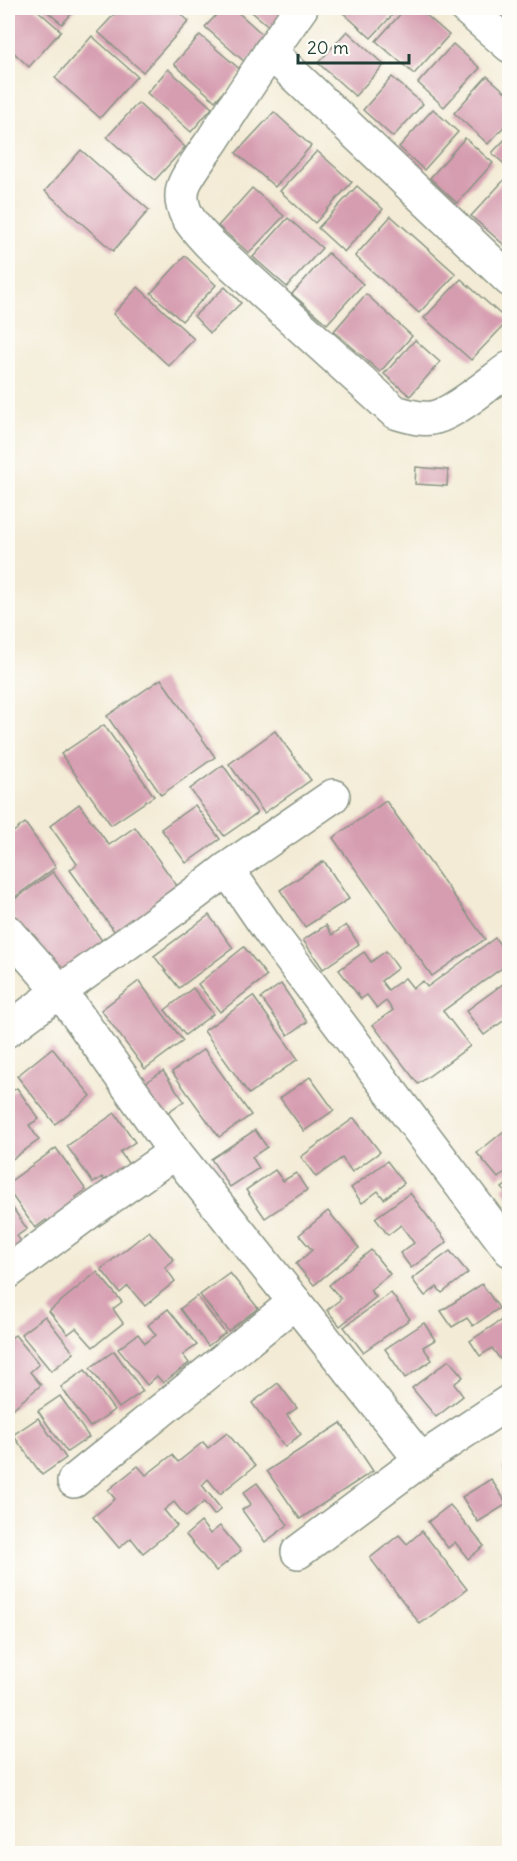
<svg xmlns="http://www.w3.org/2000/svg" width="517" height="1861" font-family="Delius,sans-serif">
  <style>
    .building { fill: #d69db0 }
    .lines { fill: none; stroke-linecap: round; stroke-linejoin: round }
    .minor-casing { stroke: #899484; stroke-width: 36 }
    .minor { stroke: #fff; stroke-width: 33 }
  </style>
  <rect width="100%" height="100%" fill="#fdfcf7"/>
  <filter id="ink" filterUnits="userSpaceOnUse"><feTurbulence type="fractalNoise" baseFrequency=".0167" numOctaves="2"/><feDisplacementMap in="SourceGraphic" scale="12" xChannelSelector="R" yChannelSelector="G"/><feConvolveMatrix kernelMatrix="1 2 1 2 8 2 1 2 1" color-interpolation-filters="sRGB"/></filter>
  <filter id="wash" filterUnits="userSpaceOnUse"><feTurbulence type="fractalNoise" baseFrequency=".008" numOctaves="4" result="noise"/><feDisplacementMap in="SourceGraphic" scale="24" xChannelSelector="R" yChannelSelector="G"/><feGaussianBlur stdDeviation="1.35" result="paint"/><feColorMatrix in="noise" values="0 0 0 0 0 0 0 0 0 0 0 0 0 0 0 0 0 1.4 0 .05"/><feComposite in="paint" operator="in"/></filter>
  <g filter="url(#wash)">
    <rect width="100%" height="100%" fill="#f3ebd5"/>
    <g id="blocks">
      <g class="building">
        <polygon points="8,8 35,8 61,31 29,67 8,47"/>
        <polygon points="43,8 77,8 62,24"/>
        <polygon points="120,8 173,8 189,21 143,72 98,32"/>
        <polygon points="223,8 233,8 268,39 246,63 205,27"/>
        <polygon points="247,8 290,8 271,28"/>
        <polygon points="342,8 399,8 371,38 340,10"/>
        <polygon points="406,8 418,8 449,35 414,74 376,41"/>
        <polygon points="347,31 384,65 355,96 318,63"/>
        <polygon points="200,35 242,71 215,101 174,64"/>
        <polygon points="92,36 137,76 100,118 55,78"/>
        <polygon points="453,44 480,68 444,107 418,83"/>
        <polygon points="168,69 212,108 191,132 147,93"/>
        <polygon points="487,76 510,96 510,120 488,144 454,113"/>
        <polygon points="392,77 423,104 393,137 363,110"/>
        <polygon points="138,103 185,147 155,180 107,137"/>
        <polygon points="433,109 458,132 424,170 399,147"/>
        <polygon points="274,112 311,146 275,187 236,153"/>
        <polygon points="510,134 510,169 492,153"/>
        <polygon points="465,138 493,163 457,203 430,178"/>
        <polygon points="81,150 149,210 113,251 45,191"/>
        <polygon points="317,151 352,182 315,223 280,191"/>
        <polygon points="505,179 510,183 510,250 471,216"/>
        <polygon points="357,186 383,209 344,252 318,228"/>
        <polygon points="252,188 284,216 249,253 218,226"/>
        <polygon points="391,216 456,274 419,313 355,256"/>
        <polygon points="288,218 322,248 287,287 253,257"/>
        <polygon points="328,253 363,284 327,324 292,294"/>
        <polygon points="185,256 216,285 182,321 151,293"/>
        <polygon points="461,279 508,321 471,360 424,318"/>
        <polygon points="138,287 194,339 169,366 113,314"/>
        <polygon points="225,287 241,303 210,333 194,316"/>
        <polygon points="366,294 412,336 380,372 334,331"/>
        <polygon points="415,340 440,362 410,396 384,374"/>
        <polygon points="416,467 448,470 447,486 415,484"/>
        <polygon points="161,679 215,757 161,795 107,716"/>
        <polygon points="104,725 154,796 111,825 61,754"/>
        <polygon points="275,731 311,780 264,813 229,764"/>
        <polygon points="223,765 257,813 224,836 190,789"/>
        <polygon points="386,801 485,939 432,976 333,838"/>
        <polygon points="79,804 109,845 135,827 180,890 117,935 70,870 77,864 50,826"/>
        <polygon points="195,805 220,839 186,863 161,829"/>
        <polygon points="25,823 56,867 8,902 8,836"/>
        <polygon points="324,861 349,899 305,927 280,890"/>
        <polygon points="53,872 106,946 57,980 8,911 8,904"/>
        <polygon points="209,915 233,948 179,988 154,956"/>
        <polygon points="326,925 332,935 346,925 359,944 323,969 303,940"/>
        <polygon points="495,938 510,958 510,962 443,1011 470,1046 418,1084 373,1025 393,1010 386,1001 377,1008 367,995 361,999 339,970 364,952 371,962 386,951 398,968 381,981 388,990 405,978 413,988 423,981 427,987"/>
        <polygon points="244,947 267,976 220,1012 198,984"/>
        <polygon points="139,981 183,1041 145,1069 101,1010"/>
        <polygon points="507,981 510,985 510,1016 484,1035 466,1011"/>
        <polygon points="281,984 307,1022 288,1035 261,998"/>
        <polygon points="193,988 213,1014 185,1035 165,1010"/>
        <polygon points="253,996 298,1059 249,1094 204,1031"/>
        <polygon points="52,1048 91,1096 55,1124 17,1076"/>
        <polygon points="204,1049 251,1115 219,1137 172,1072"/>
        <polygon points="163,1071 184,1101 162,1116 141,1086"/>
        <polygon points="310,1077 334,1110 304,1131 280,1098"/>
        <polygon points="17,1088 39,1119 29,1125 39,1140 8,1162 8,1094"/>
        <polygon points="115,1113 135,1142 120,1152 133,1170 109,1186 102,1177 93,1183 67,1146"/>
        <polygon points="354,1118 380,1152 352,1172 342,1158 316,1177 301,1157"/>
        <polygon points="255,1130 267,1147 252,1157 259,1168 230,1187 211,1159"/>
        <polygon points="504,1131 510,1138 510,1176 506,1171 498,1178 477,1153"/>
        <polygon points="56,1148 86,1190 76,1197 83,1206 53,1228 46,1220 35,1228 8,1190 8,1183"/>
        <polygon points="387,1161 404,1183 384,1199 378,1191 362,1203 351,1188"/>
        <polygon points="275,1170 283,1181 296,1173 307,1190 265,1218 246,1190"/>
        <polygon points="510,1182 510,1198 502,1188"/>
        <polygon points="410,1193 447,1242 411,1268 400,1253 414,1243 401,1225 388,1235 375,1218"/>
        <polygon points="8,1201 27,1229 17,1236 23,1244 8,1256"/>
        <polygon points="328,1211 359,1248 314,1285 296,1264 312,1250 299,1235"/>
        <polygon points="149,1231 174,1260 165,1267 175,1281 145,1306 128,1286 120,1293 101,1269"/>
        <polygon points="371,1250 390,1274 370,1290 376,1297 340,1326 327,1310 341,1299 329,1285"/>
        <polygon points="450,1251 468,1273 442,1293 437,1287 425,1296 412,1279"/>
        <polygon points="97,1272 122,1302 113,1309 123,1323 93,1347 76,1328 68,1334 49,1311"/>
        <polygon points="230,1273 258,1308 228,1331 200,1295"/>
        <polygon points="482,1284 499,1308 473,1326 467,1318 452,1327 441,1311"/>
        <polygon points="391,1293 410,1319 363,1352 344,1327"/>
        <polygon points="197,1296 225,1333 208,1346 180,1309"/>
        <polygon points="168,1309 197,1345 183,1355 189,1363 163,1383 157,1376 147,1385 118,1349 138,1334 145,1343 156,1335 148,1325"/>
        <polygon points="45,1316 74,1353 51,1371 21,1334"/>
        <polygon points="506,1317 510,1322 510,1352 500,1359 492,1348 480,1356 470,1341"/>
        <polygon points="424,1323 435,1340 423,1347 432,1360 405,1378 385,1349"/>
        <polygon points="15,1335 39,1364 30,1372 41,1385 10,1411 8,1407 8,1340"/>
        <polygon points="114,1351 143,1391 119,1408 90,1368"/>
        <polygon points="449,1360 463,1377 454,1384 463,1396 436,1417 412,1388"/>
        <polygon points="85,1370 114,1410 90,1427 61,1387"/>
        <polygon points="278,1383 297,1408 287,1415 301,1434 285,1447 252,1403"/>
        <polygon points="60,1396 89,1437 67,1452 38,1411"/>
        <polygon points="38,1418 66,1458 42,1475 13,1435"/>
        <polygon points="341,1423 373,1471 300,1519 267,1471"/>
        <polygon points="227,1433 255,1466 220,1494 208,1479 202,1485 221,1509 214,1515 204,1502 186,1517 174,1502 164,1510 177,1526 143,1553 131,1538 119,1548 93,1517 115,1499 108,1490 138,1466 146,1475 172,1455 178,1462 203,1442 208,1448"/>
        <polygon points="510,1462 510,1478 502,1468"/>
        <polygon points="491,1479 507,1504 478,1522 462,1497"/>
        <polygon points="257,1483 288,1525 265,1542 242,1510 251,1504 243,1493"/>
        <polygon points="450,1505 484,1546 468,1559 455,1542 448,1548 428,1522"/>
        <polygon points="201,1522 210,1534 220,1526 241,1551 216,1571 186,1535"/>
        <polygon points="422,1531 467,1589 420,1624 370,1558 399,1535 407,1544"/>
      </g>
    </g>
  </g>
  <g filter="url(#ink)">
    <use href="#blocks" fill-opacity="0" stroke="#899484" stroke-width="1.5"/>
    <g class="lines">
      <g class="minor-casing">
        <g id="minor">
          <path d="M301,8C270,51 241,96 212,141C205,151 185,178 183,188C177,211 196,229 210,244L395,412C408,416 423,421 436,417C456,412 492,381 510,368"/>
          <polyline points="466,8 510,46"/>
          <polyline points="270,52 510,280"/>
          <polyline points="227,869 333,796"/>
          <polyline points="8,932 60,991 175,1152 421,1460"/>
          <path d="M8,1030C80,975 156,925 227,869L271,933L510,1250"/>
          <polyline points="8,1272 89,1212 175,1152"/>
          <polyline points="74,1481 295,1302"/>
          <polyline points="298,1552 421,1460 510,1401"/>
        </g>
      </g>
      <use href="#minor" class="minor"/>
    </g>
  </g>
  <rect width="517" height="1861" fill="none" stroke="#fdfcf7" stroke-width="30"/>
  <path d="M298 54v9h111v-9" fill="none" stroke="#1f3d34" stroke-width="3"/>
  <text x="307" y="54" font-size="18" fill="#1f3d34" stroke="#fdfcf7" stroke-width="4.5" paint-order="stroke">20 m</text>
</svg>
